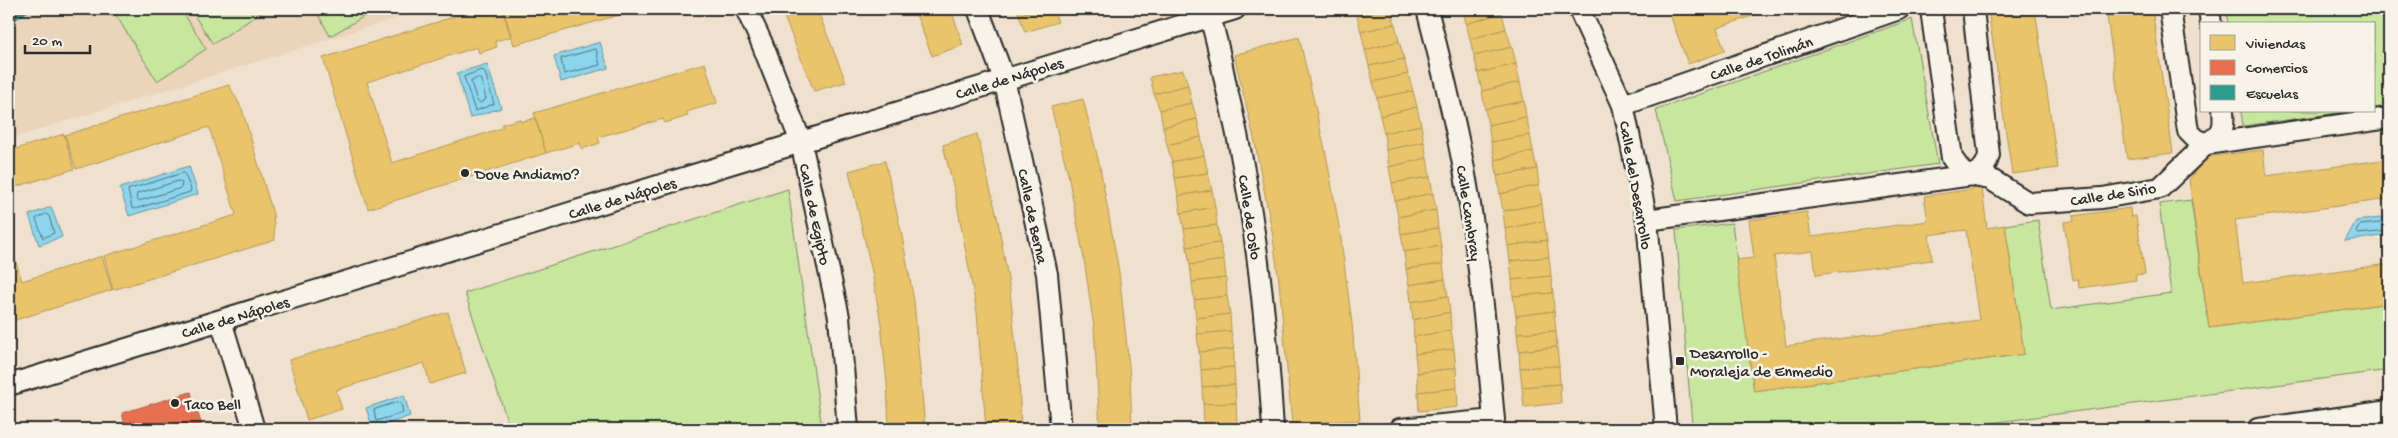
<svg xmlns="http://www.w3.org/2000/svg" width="2398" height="438" font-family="'Gochi Hand',sans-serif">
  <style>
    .built { fill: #ead4ba }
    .green { fill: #c7e69e; stroke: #798864 }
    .water { fill: #8cd6ed; stroke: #65929f }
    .homes { fill: #e9c46a; stroke: #b09657; fill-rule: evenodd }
    .shops { fill: #e76f51; stroke: #af5b46 }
    .schools { fill: #2a9d8f; stroke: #2a7b71 }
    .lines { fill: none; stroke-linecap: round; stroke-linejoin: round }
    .shore { stroke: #526f79; stroke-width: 1 }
    .street-casing { stroke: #2b2b2b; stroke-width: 24 }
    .street { stroke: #f7f3e8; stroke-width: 20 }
    .poi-dot { fill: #2b2b2b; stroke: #f7f3e8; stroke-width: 2 }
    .labels { text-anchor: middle; stroke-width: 5; stroke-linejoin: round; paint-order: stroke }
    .street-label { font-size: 16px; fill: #2b2b2b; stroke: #f7f3e8 }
    .poi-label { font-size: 16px; fill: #2b2b2b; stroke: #f7f3e8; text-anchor: start }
  </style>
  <rect width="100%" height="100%" fill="#efe1cd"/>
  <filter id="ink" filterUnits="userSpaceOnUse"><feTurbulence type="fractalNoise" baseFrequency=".02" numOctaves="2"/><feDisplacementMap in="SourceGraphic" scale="10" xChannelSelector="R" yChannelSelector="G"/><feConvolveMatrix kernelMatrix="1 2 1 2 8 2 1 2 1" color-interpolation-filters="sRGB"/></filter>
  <g filter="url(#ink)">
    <polygon class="built" points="9,9 425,9 9,139"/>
    <g class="green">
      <polygon points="112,9 181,9 206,49 157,81"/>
      <polygon points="190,9 260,9 262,12 213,44"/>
      <polygon points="315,9 367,9 370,13 330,36"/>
      <polygon points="2226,9 2389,9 2389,106 2374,108 2374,24 2228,24"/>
      <polygon points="1912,19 1938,164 1677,201 1656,110"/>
      <polygon points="2241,111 2352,111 2243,126"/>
      <polygon points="788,189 822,429 510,429 465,293"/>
      <polygon points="2191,200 2209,328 2389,303 2389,370 1945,429 1695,429 1692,424 1676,230 1732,223 1754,391 2024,354 2005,225 2038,220 2051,310 2171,293 2159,204"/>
    </g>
    <g class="water">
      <polygon points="600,42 608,68 561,82 554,56"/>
      <polygon points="487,64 501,108 470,118 457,73"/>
      <polygon points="189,166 198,194 129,216 120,188"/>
      <polygon points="51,207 62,237 39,245 29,215"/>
      <polygon points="2389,217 2389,235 2345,241 2356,221"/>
      <polygon points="404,395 410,416 373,429 366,408"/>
    </g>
    <g class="homes">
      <polygon points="478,9 502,9 511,37 495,41 497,47 479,53 477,47 367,82 392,163 502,128 502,124 520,119 521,122 535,118 546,153 368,209 323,58"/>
      <polygon points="503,9 640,9 514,45"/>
      <polygon points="781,9 817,9 846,82 814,91"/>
      <polygon points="914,9 951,9 963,45 932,56"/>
      <polygon points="1017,9 1038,9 1019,15"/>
      <polygon points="1038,9 1053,9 1058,22 1025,32 1019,15"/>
      <polygon points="1382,9 1391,9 1395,24 1361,32 1357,16"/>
      <polygon points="1463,9 1500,9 1502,13 1466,24"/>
      <polygon points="1668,9 1773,9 1717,28 1725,51 1688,64"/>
      <polygon points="1988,9 2035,9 2058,168 2012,174"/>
      <polygon points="2106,9 2152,9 2173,153 2127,159"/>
      <polygon points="1502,13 1506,29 1470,39 1466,24"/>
      <polygon points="1395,24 1399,41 1365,50 1361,32"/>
      <polygon points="1506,29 1512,47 1474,56 1470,39"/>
      <polygon points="1299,37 1326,154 1340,232 1352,324 1360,420 1292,424 1279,281 1272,231 1254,138 1234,55"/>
      <polygon points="1399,41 1404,59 1369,66 1365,50"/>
      <polygon points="1512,47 1516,64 1478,73 1474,56"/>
      <polygon points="1404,59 1408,74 1373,82 1369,66"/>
      <polygon points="705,63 717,103 686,112 688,116 665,123 663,119 598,137 600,143 582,149 580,143 546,153 534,113"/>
      <polygon points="1516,64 1520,82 1482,91 1478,73"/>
      <polygon points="1183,70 1188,85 1154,94 1150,77"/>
      <polygon points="1408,74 1413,91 1377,98 1373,82"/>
      <polygon points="1520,82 1524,101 1485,109 1482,91"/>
      <polygon points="229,85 242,109 273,214 275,240 113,290 104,256 236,215 209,127 76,169 65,135"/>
      <polygon points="1188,85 1192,103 1160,110 1154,94"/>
      <polygon points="1413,91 1417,107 1380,116 1377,98"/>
      <polygon points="1083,99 1100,167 1119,272 1130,376 1132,429 1100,429 1094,327 1084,259 1068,174 1051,107"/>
      <polygon points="1524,101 1526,117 1488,125 1485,109"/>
      <polygon points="1192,103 1197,119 1163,127 1160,110"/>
      <polygon points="1417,107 1421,125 1384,133 1380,116"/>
      <polygon points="1526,117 1530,135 1491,142 1488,125"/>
      <polygon points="1197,119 1201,137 1167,145 1163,127"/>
      <polygon points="1421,125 1424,142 1386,150 1384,133"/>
      <polygon points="64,134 74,169 9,189 9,151"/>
      <polygon points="977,134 998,221 1010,291 1019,378 1021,429 986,429 977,312 955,193 943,145"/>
      <polygon points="1530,135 1533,151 1495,160 1491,142"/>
      <polygon points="1201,137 1204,155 1172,162 1167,145"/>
      <polygon points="1424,142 1427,158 1389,167 1386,150"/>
      <polygon points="2263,150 2266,176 2389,159 2389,199 2235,220 2243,283 2389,264 2389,303 2209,328 2189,180 2205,157"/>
      <polygon points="1533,151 1537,169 1497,176 1495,160"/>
      <polygon points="1204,155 1208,173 1175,178 1172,162"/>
      <polygon points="1427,158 1430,177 1392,183 1389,167"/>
      <polygon points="885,161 901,231 914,301 925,429 889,429 887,383 881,324 872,272 849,171"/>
      <polygon points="1537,169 1539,185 1500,194 1497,176"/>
      <polygon points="1208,173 1212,190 1178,196 1175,178"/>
      <polygon points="1430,177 1433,193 1395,201 1392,183"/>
      <polygon points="1539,185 1542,204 1503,211 1500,194"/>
      <path d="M1982,188L1987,228L2005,225L2024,354L1754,391L1736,260L1754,258L1749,220L1807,212L1811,237L1928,221L1924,196ZM1966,230L1979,320L1786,346L1774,256L1813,251L1816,275L1932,260L1929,235Z"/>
      <polygon points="1212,190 1215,207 1181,213 1178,196"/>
      <polygon points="1433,193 1436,210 1398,217 1395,201"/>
      <polygon points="1542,204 1544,221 1505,229 1503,211"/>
      <polygon points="1215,207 1217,225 1184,229 1181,213"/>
      <polygon points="2130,208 2131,217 2136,216 2145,274 2135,275 2136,280 2079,288 2078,279 2073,280 2064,222 2074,221 2073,216"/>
      <polygon points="1436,210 1438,228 1401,234 1398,217"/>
      <polygon points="1544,221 1547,240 1508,246 1505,229"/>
      <polygon points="1217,225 1220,243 1187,247 1184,229"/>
      <polygon points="1438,228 1441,246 1404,252 1401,234"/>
      <polygon points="9,240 22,281 102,256 112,290 9,322"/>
      <polygon points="1547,240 1549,257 1510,261 1508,246"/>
      <polygon points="1220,243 1224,260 1190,265 1187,247"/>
      <polygon points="1441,246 1443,264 1406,269 1404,252"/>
      <polygon points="1549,257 1551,276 1512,280 1510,261"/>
      <polygon points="1224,260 1226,278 1192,282 1190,265"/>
      <polygon points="1443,264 1445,279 1409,285 1406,269"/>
      <polygon points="1551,276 1553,293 1513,296 1512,280"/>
      <polygon points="1226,278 1227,296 1194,300 1192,282"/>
      <polygon points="1445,279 1448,296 1411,302 1409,285"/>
      <polygon points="1553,293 1554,311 1516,316 1513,296"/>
      <polygon points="1227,296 1230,314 1196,318 1194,300"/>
      <polygon points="1448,296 1450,312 1413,320 1411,302"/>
      <polygon points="1554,311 1556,331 1517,333 1516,316"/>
      <polygon points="448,312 466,373 430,384 424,363 336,390 342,409 307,420 289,360"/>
      <polygon points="1450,312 1451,330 1414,337 1413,320"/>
      <polygon points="1230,314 1231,331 1197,334 1196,318"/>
      <polygon points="1451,330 1454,349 1415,354 1414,337"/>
      <polygon points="1231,331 1234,349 1199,352 1197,334"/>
      <polygon points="1556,331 1557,347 1519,351 1517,333"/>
      <polygon points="1557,347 1559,366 1520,368 1519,351"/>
      <polygon points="1234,349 1234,367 1201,370 1199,352"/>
      <polygon points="1454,349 1456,368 1417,373 1415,354"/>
      <polygon points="1559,366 1560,384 1522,387 1520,368"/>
      <polygon points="1234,367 1235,385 1202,387 1201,370"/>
      <polygon points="1456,368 1457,388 1418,392 1417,373"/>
      <polygon points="1560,384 1561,403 1524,407 1522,387"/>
      <polygon points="1235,385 1236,403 1203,404 1202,387"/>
      <polygon points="1457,388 1458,407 1419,411 1418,392"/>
      <polygon points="1236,403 1237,424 1204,425 1203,404"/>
    </g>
    <polygon class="shops" points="191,392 203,429 126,429 122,413"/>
    <polygon class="schools" points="9,9 31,9 9,24"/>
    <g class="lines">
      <g class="shore">
        <polygon points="596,49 600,65 564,74 561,59"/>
        <polygon points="482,70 485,72 494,104 475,111 464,77"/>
        <polygon points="478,78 481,80 486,99 480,103 477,101 471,82"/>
        <polygon points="184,173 191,189 190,192 135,209 132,208 128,190"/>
        <polygon points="179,181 182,183 181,188 139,201 136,200 137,194"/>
        <polygon points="46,214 49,216 54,233 43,238 36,219"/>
        <polyline points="2389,222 2360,225 2356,232 2358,234 2389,231"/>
        <polygon points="398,402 401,403 403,413 376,421 374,410"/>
      </g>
      <g class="street-casing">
        <g id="street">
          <polyline points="746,9 761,41 801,142 839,317 848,429"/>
          <polyline points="978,9 1004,79 1047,274 1061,429"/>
          <path d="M1207,9C1217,35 1221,63 1227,90C1254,201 1266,315 1273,429"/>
          <polyline points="1579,9 1623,105 1635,163 1647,220 1666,429"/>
          <path d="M1933,9L1932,17L1952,158L1965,176C1979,175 1986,168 1989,155L1973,9"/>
          <path d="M2170,9L2188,131L2196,139L2206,144C2222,134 2225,130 2223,111"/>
          <polyline points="2209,9 2211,24"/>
          <polyline points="1623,105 1899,9"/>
          <polyline points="1974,176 1990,179 2029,203 2102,198 2160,188 2206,144 2389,118"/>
          <polyline points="1647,220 1965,176"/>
          <polyline points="221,321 254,429"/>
          <polyline points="9,385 1235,9"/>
          <path d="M1400,429L1494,420C1487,342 1480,264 1467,186C1457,127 1442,67 1427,9"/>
          <polyline points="2258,429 2389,411"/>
        </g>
      </g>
      <use href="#street" class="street"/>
    </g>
  </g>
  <g class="poi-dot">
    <circle cx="465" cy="173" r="5"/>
    <rect x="1675" y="356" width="10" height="10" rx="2.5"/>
    <circle cx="175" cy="403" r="5"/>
  </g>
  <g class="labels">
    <g class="street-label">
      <text transform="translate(1761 57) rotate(-19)" y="6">Calle de Tolimán</text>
      <text transform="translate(1009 77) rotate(-17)" y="6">Calle de Nápoles</text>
      <text transform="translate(1637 185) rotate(80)" y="6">Calle del Desarrollo</text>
      <text transform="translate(2113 193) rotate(-9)" y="6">Calle de Sirio</text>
      <text transform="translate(622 197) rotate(-17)" y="6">Calle de Nápoles</text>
      <text transform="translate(1470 213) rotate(81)" y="6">Calle Cambray</text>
      <text transform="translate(816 214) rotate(78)" y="6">Calle de Egipto</text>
      <text transform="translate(1034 216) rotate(78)" y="6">Calle de Berna</text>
      <text transform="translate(1251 217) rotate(81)" y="6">Calle de Oslo</text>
      <text transform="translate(235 316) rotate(-17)" y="6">Calle de Nápoles</text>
    </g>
    <g class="poi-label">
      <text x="475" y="179">Dove Andiamo?</text>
      <text x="1690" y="358">Desarrollo -<tspan x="1690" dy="18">Moraleja de Enmedio</tspan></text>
      <text x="185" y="409">Taco Bell</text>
    </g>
  </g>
  <rect width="2398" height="438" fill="none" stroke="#f7f3e8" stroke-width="30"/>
  <rect x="15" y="15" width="2368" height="408" fill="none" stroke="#2b2b2b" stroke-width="2" filter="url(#ink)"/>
  <rect x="2200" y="22" width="175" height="90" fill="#f7f3e8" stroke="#a5a39c"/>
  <rect x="2210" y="35" width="25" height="15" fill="#e9c46a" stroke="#a5a39c"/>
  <text x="2246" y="48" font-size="15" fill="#2b2b2b">Viviendas</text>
  <rect x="2210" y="60" width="25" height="15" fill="#e76f51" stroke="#a5a39c"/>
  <text x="2246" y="72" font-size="15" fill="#2b2b2b">Comercios</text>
  <rect x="2210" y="85" width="25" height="15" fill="#2a9d8f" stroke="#a5a39c"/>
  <text x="2246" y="98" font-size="15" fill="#2b2b2b">Escuelas</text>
  <path d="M25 45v8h65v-8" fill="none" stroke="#2b2b2b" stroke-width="2.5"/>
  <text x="32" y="45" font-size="15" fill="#2b2b2b" stroke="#f7f3e8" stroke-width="4" paint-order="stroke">20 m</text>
</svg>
